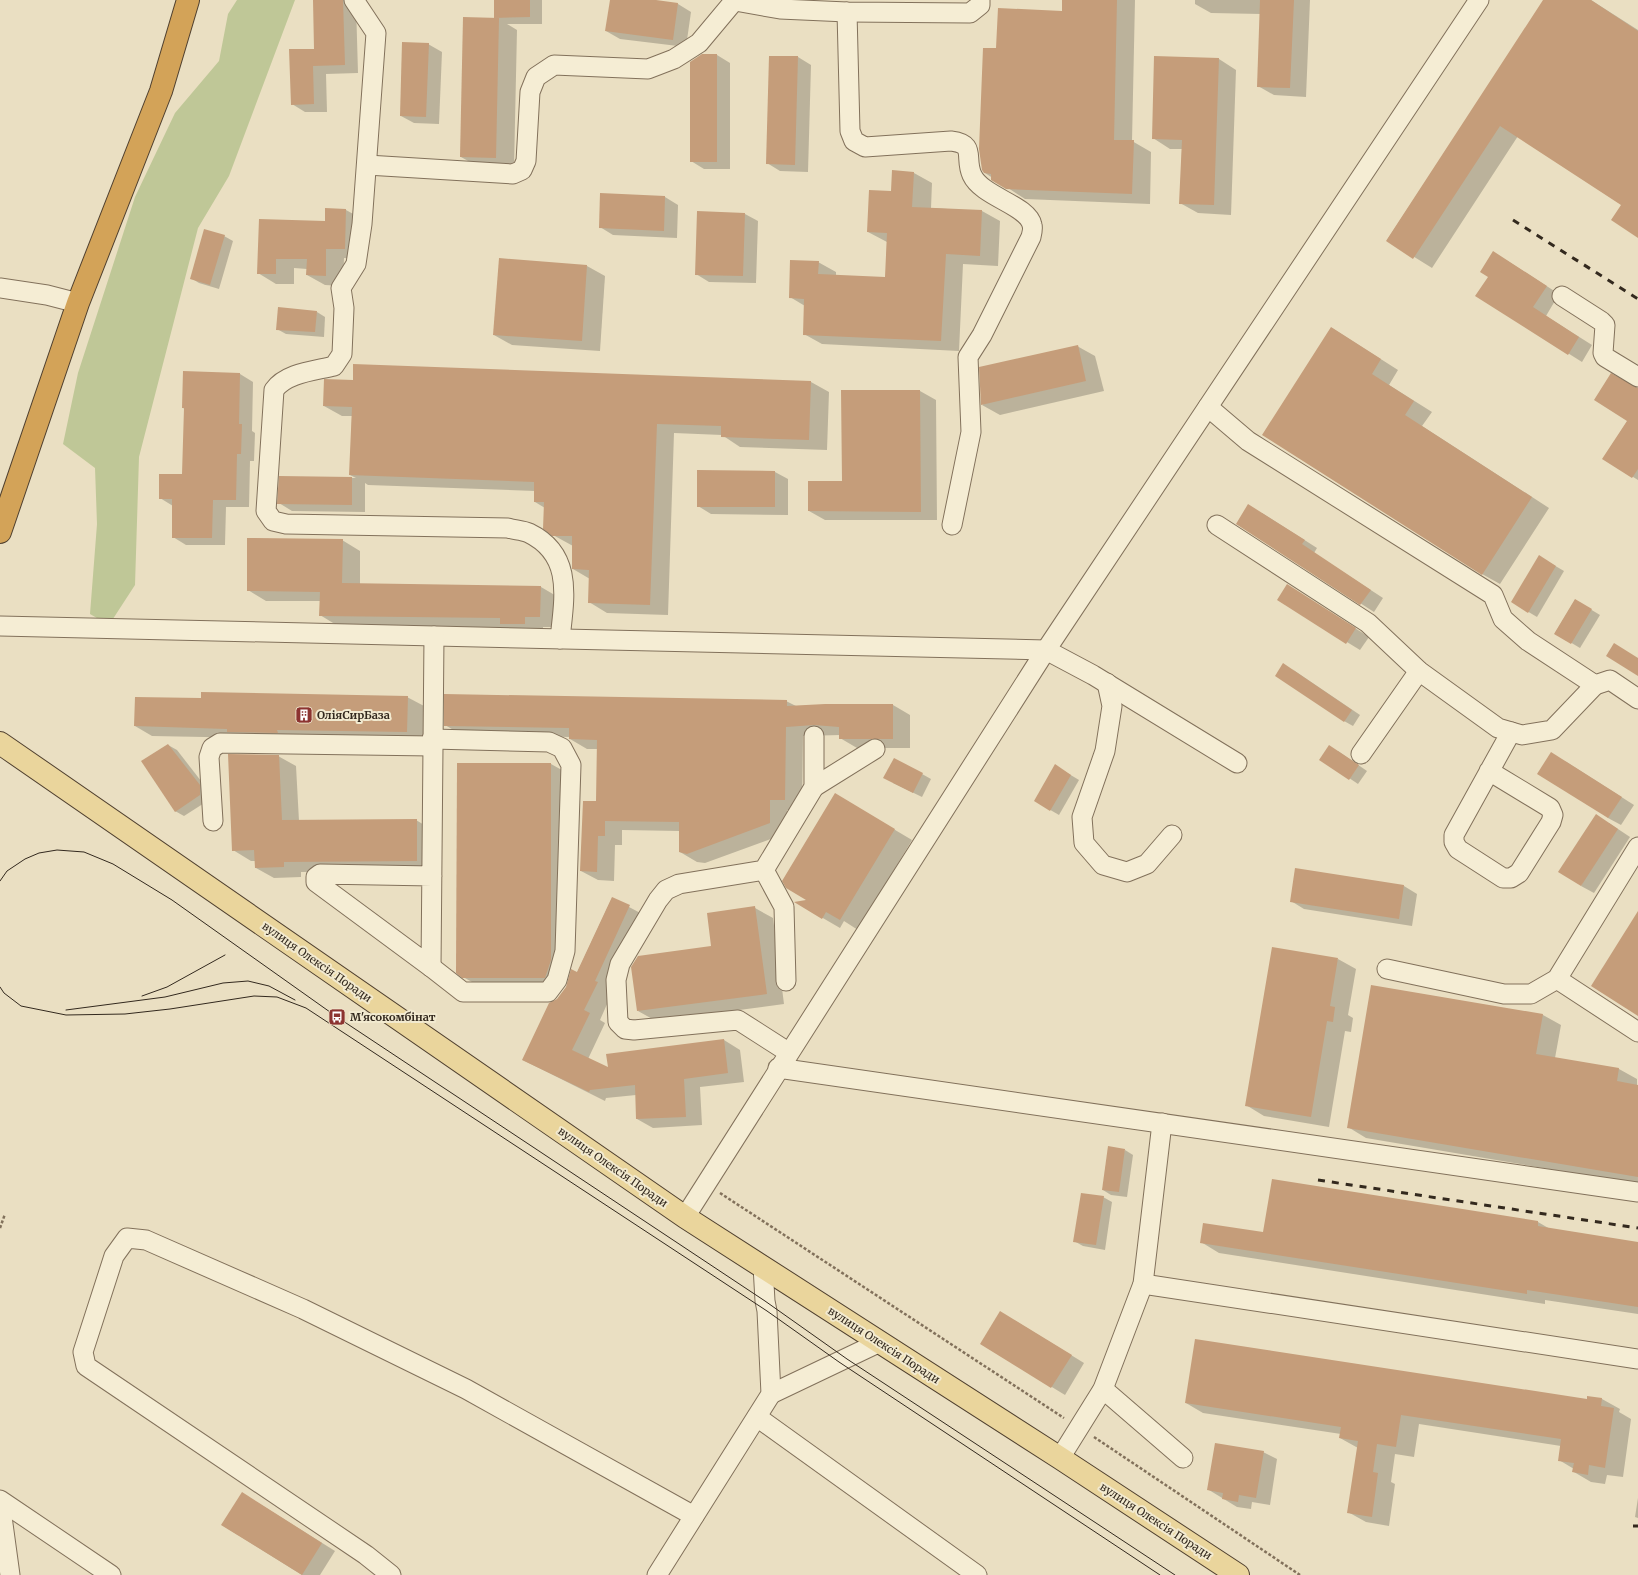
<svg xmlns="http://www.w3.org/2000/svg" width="1638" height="1575" font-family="Merriweather,serif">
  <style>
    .green { fill: #bfc797 }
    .shadow { fill: #0003 }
    .building { fill: #c59d7a }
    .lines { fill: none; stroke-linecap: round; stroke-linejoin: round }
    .minor-casing { stroke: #82715b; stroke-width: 21 }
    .major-casing { stroke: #50402f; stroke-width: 24 }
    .highway-casing { stroke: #50402f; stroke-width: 24 }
    .path { stroke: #82715b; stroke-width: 2.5; stroke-dasharray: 3 2; stroke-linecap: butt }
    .minor { stroke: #f5edd4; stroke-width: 19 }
    .major { stroke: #ead59c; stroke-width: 22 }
    .highway { stroke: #d3a358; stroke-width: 22 }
    .tram { stroke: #33291e; stroke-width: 1 }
    .rail { stroke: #33291e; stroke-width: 3; stroke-dasharray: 7 7; stroke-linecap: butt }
    .labels { text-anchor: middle; stroke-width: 4; stroke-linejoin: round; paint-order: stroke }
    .poi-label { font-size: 11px; font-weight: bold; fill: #33291e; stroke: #f2ead0; text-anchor: start }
    .street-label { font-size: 11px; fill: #33291e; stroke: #f2ead0 }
  </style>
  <rect width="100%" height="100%" fill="#eadfc2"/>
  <polygon class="green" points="237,0 295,0 229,176 198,228 139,457 135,585 109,625 90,614 97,524 95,468 63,444 78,373 135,197 175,113 219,61 228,14"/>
  <g class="shadow">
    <polygon points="314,0 349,0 356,4 358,73 326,74 327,112 305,112 292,104 315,50"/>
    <polygon points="495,0 542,0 542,24 507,24 517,30 514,168 479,167 461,157 464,18 499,19 495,17"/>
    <polygon points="611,0 648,0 678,4 691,12 686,47 620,39 606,31"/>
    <polygon points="1063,0 1135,0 1132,141 1151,152 1150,204 1025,199 985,173 997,49 1063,12"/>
    <polygon points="1195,0 1310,0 1306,97 1274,95 1258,86 1261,14 1211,13 1195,4"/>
    <polygon points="1545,0 1591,0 1638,30 1638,237 1622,205 1518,136 1432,268 1387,240"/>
    <polygon points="428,44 442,52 439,124 414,123 401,116"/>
    <polygon points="702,55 717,55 730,63 730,169 704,169 691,161"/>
    <polygon points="798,57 811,65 808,172 780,171 767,163"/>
    <polygon points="1219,59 1236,70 1231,215 1198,213 1180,203 1182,149 1170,149 1153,138"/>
    <polygon points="914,173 932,183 931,208 982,211 1000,221 998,266 963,264 959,351 822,344 804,334 805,306 790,297 818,262 836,272 836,276 886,278 887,242 868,232 892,192"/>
    <polygon points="601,194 665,197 678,205 677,238 613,235 600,227"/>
    <polygon points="326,209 346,210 364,220 363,259 344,258 343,286 325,285 307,275 307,269 294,268 294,284 276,284 258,273 260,220 326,222"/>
    <polygon points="745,214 758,221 756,283 709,282 696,274"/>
    <polygon points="224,236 233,241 219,289 199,283 191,278"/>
    <polygon points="1506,260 1559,294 1546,316 1592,345 1582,362 1477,296"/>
    <polygon points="587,266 605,276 600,351 512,345 494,335"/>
    <polygon points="317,312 325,317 324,337 286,334 277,329"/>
    <polygon points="1332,328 1398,370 1389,385 1432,412 1422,426 1549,508 1500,584 1482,574"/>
    <polygon points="1077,346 1095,356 1104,391 1000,415 982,405"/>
    <polygon points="240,374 253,382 252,431 255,433 254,461 250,461 249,507 226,507 225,545 186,545 173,537 173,506 160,498 183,475 185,409 183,408"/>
    <polygon points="811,382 829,392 827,450 740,447 722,435 674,433 668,615 607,613 589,602 590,579 573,569 573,546 553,535 545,508 535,502 535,491 368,485 365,483 365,512 292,511 279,503 280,477 356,478 350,475 352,416 342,416 324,406"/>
    <polygon points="1638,389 1638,480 1604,459 1628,420"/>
    <polygon points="920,391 936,400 937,520 825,520 809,511 843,482"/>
    <polygon points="775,472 788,479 788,515 711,514 698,506"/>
    <polygon points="1262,513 1317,548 1314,553 1383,598 1374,612 1237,524"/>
    <polygon points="342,540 360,551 360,584 541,587 558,597 558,627 543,627 543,634 519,634 509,628 338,626 320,615 321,601 266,601 248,590"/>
    <polygon points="1540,557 1564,571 1537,617 1512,602"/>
    <polygon points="1287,585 1369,637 1360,650 1278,600"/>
    <polygon points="1575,600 1600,615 1580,648 1555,633"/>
    <polygon points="1292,669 1360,715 1353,726 1344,721"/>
    <polygon points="407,697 424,706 423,741 152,736 135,726 202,699"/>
    <polygon points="786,701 796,706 893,705 910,715 910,748 857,748 840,738 840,735 803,736 802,810 787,810 787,833 705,863 697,862 680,852 680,831 622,830 622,845 615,845 614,881 598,880 581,871 597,802 598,749 587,749 570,739 570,737 462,735 445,725"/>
    <polygon points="168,745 177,750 208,790 209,800 184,816 175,811"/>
    <polygon points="1338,751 1367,771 1358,784 1321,759"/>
    <polygon points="278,756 296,766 299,821 416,820 434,831 435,871 301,872 301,877 274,878 256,868 255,861 251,861 233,850"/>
    <polygon points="1565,761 1634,805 1621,825 1608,818"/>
    <polygon points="458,764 551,764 569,774 563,988 481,987 463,977"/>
    <polygon points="1064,771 1079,780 1059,815 1035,801"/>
    <polygon points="922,774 931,779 922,797 893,783"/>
    <polygon points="853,805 912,840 858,930 844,921 840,928 797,903 808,900"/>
    <polygon points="1609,823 1630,837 1594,893 1581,886"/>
    <polygon points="1404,886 1417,894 1412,926 1304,909 1291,901"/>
    <polygon points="612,898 646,916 600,1020 605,1023 588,1059 609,1069 724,1040 740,1050 744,1082 700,1087 702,1125 653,1128 637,1119 636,1095 606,1098 605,1101 523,1060 557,1000 577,973"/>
    <polygon points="755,908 773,918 784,1004 656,1021 638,1011 712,947"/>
    <polygon points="1338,959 1356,969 1348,1015 1353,1018 1351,1032 1345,1031 1329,1127 1264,1116 1246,1105"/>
    <polygon points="1372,986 1543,1015 1561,1025 1555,1058 1619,1069 1637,1079 1638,1184 1366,1138 1348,1127"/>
    <polygon points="1125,1150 1133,1155 1127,1197 1111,1195 1103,1190"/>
    <polygon points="1103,1197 1112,1202 1105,1250 1083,1246 1074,1241"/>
    <polygon points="1538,1222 1550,1229 1638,1243 1638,1314 1545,1300 1545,1304 1219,1253 1201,1242 1264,1233"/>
    <polygon points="1014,1320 1084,1363 1065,1395 981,1344"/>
    <polygon points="1588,1397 1602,1399 1620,1409 1619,1412 1631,1419 1623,1477 1607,1475 1605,1484 1591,1482 1574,1472 1574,1469 1559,1460 1561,1446 1419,1424 1414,1457 1395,1454 1391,1482 1395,1484 1389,1526 1366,1522 1348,1512 1358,1448 1340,1438 1341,1434 1203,1413 1186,1403 1588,1400"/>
    <polygon points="1263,1452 1277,1459 1270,1505 1252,1502 1251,1509 1237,1507 1209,1490"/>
    <polygon points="1638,1498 1638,1518 1635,1517"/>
    <polygon points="255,1501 335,1551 320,1575 302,1575 222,1525"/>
  </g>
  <g class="building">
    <polygon points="313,0 343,0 345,65 313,66 314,104 291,105 289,49 314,49"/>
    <polygon points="494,0 530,0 530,17 494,18"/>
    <polygon points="610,0 656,0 678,3 673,40 605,31"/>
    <polygon points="1062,0 1117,0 1114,140 1134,140 1132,194 1006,189 991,180 991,174 984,173 982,170 979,149 983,48 996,48 998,8 1062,11"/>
    <polygon points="1260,0 1294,0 1290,88 1257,87"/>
    <polygon points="1543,0 1591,0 1638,31 1638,238 1611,220 1621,205 1500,126 1413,259 1386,241"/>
    <polygon points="463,17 499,18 496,158 460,157"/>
    <polygon points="402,42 429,43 426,117 400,116"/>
    <polygon points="702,54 717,54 717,162 690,162 690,62"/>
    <polygon points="769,56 798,56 795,165 766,164"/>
    <polygon points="1154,56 1219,58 1214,205 1179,204 1182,140 1152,139"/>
    <polygon points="892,170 914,172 912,207 982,210 980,256 946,254 941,341 803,335 804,299 789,298 790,260 819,261 818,274 885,277 887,233 867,232 869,190 891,191"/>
    <polygon points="600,193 665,196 664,231 599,228"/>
    <polygon points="325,208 346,209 345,249 326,249 326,276 306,275 307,259 276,259 276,274 257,274 259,219 325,221"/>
    <polygon points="697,211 745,213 743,276 695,275"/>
    <polygon points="204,229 225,235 210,285 190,279"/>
    <polygon points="1493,251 1547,286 1533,307 1579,337 1568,355 1475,296 1488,277 1480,272"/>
    <polygon points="499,258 587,265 582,341 493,335"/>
    <polygon points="278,307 317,311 315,332 276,330"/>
    <polygon points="1331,327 1381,359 1372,374 1414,401 1405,415 1532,497 1482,575 1262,435"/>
    <polygon points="1078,345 1086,381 981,405 979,367"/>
    <polygon points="353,364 811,381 809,440 721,437 721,426 657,424 650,605 588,603 589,570 572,569 572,536 552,536 543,529 544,502 534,502 534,482 349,475 352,407 323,406 324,379 353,380"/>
    <polygon points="183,371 240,373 239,424 242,424 241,454 237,454 236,500 213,500 212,538 172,538 172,499 159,499 159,474 182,474 184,408 182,408"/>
    <polygon points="1611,373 1638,388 1638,469 1632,478 1602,459 1627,421 1594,400"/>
    <polygon points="841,390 920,390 921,512 808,511 808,481 842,481"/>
    <polygon points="697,470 775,471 775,507 697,507"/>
    <polygon points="279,476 352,477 352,505 277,504"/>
    <polygon points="1248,504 1305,540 1302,544 1371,590 1360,605 1236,524"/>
    <polygon points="247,538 343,539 342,583 541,586 540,617 525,617 525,624 500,624 500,618 319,616 320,592 247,591"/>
    <polygon points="1539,555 1556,566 1528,613 1511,602"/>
    <polygon points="1287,584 1356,628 1346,644 1277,600"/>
    <polygon points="1575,599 1592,609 1571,644 1554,634"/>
    <polygon points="1614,643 1638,658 1638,676 1606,656"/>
    <polygon points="1283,663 1352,710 1344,722 1275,676"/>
    <polygon points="201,692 408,696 407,732 277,730 278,733 227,732 227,729 134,726 135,697 201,698"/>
    <polygon points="444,694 787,700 787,706 825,704 893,704 893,739 839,739 839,727 814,725 786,727 785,800 770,800 770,823 687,854 679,852 679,822 605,821 605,836 598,836 597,872 580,871 583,801 596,801 597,740 569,739 569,728 444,726"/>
    <polygon points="168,744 200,785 200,795 175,812 141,761"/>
    <polygon points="1329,745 1359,765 1349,780 1319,760"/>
    <polygon points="1551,752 1622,797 1608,818 1537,774"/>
    <polygon points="228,754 279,755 282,820 417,819 417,861 284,862 284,867 255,868 254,850 232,851"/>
    <polygon points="894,758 923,773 913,793 883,778"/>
    <polygon points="457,763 551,763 551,960 545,978 462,978 456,973"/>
    <polygon points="1055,764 1071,775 1050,811 1034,801"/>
    <polygon points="835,793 895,829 840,920 826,912 822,919 794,902 806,900 786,888 782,881"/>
    <polygon points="1596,814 1618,829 1581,886 1558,872"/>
    <polygon points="1295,868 1404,885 1399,919 1290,902"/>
    <polygon points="612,897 630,905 595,981 598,982 584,1010 590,1013 572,1050 608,1067 606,1054 724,1039 728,1073 684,1079 686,1117 636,1119 635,1085 590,1090 589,1092 522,1060 549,1003 557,999 566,987 571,969 577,972"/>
    <polygon points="755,906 767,994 637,1011 631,967 638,956 711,946 707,913"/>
    <polygon points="1638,911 1638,1016 1591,986"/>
    <polygon points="1272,947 1338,958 1330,1006 1335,1007 1333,1022 1327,1021 1311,1117 1245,1106"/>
    <polygon points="1371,985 1543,1014 1536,1054 1619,1068 1617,1081 1638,1085 1638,1177 1347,1128"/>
    <polygon points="1108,1146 1125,1149 1119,1192 1102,1190"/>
    <polygon points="1272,1179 1538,1221 1538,1226 1638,1242 1638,1307 1527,1290 1527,1294 1200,1243 1203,1223 1263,1232"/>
    <polygon points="1081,1193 1104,1196 1096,1245 1073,1242"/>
    <polygon points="1000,1311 1072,1355 1051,1388 980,1344"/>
    <polygon points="1195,1339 1587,1399 1587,1396 1602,1398 1601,1406 1614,1408 1605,1468 1589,1465 1588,1475 1572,1472 1574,1463 1558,1461 1561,1439 1401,1415 1396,1447 1377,1444 1373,1472 1378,1473 1372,1517 1347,1513 1358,1441 1339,1438 1341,1427 1185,1403"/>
    <polygon points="1215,1443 1264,1451 1256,1498 1239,1495 1238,1502 1222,1499 1223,1493 1207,1490"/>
    <polygon points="242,1492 322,1543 302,1575 221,1525"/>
  </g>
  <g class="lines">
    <g class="minor-casing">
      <g id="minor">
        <path d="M354,0L376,33L362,224L356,264L341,288L344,308L342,354L334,366C314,371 286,373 274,390L266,511L273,521L286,524L508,528C514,530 523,530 529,533C574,555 564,599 560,639"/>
        <polyline points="735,1 780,9 847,12 970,13 980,5 980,0"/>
        <path d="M847,12L850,131L854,141L865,147L951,141C977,144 964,158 972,175C982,197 1028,205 1032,225C1033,228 1032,233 1031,237L982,335L968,357L971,432L952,525"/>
        <polyline points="367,165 513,174 522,170 526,161 530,92 536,77 554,65 648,69 674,59 699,43 735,0"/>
        <polyline points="0,288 47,295 78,303"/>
        <polyline points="1562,296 1601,321 1605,325 1603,353 1605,357 1638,377"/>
        <polyline points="1208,407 1248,441 1493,595 1503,619 1528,641 1595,685 1610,680 1638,699"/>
        <polyline points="1217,525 1368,623 1419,671 1498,728 1522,735 1552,730 1595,685"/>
        <polyline points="0,626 1046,650 1093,675 1237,763"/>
        <polyline points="1107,683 1112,706 1105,751 1082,817 1084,843 1103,865 1127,872 1147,864 1172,835"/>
        <polyline points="1361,754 1419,671"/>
        <polyline points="1489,771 1550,808 1553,815 1551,822 1519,873 1511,878 1503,878 1458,849 1454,842 1454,835 1511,732"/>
        <polyline points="814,787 875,749"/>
        <polyline points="213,821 209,757 212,748 220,743 432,746"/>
        <polyline points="764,870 784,907 786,981"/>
        <polyline points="432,876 320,874 316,877 316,882 431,967 434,636"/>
        <polyline points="431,967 463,992 548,992 557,980 565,951 571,765 562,748 549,742 432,739"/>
        <polyline points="1387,969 1504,994 1531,994 1557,979 1638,847"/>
        <polyline points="1557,979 1638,1032"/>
        <polyline points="788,1052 738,1020 634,1030 625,1029 618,1022 616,980 620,964 658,900 666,890 679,884 764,870 814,787 814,736"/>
        <polyline points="778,1068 1638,1192"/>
        <polyline points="685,1217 1046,650 1479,0"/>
        <polyline points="1143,1284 1638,1359"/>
        <polyline points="1103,1389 1183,1458"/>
        <polyline points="771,1394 878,1343"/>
        <polyline points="757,1417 977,1575"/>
        <polyline points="1060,1458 1103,1389 1143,1284 1162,1123"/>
        <polyline points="0,1500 111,1575"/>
        <polyline points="0,1502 10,1575"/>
        <polyline points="391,1575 366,1555 86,1366 83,1352 114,1256 127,1238 146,1240 303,1309 466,1389 694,1516"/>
        <polyline points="657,1575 771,1394 767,1311 765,1301 763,1266"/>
      </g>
    </g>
    <g class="major-casing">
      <polyline id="major" points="0,743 685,1217 1060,1458 1238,1575"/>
    </g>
    <g class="highway-casing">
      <polyline id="highway" points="0,532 78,303 161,91 188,0"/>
    </g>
    <g class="path">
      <polyline points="720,1193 1064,1418"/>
      <polyline points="0,1228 5,1214"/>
      <polyline points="1094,1437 1300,1575"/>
    </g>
    <use href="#minor" class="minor"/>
    <use href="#major" class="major"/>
    <use href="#highway" class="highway"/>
    <g class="tram">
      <polyline points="0,881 7,871 25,859 39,853 57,850 84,852 113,864 172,900 337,1017 765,1301 847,1359 1175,1575"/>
      <polyline points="0,987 4,993 21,1006 66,1015 125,1014 170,1009 254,996 277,997 306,1008 767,1311 839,1362 1160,1575"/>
      <polyline points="142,996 167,987 225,955"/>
      <polyline points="66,1010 165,997 223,983 248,981 269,986 295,1000"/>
    </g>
    <g class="rail">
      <polyline points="1513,220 1638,299"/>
      <polyline points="1318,1180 1638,1228"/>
      <polyline points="1633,1526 1638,1526"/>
    </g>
  </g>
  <defs>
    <g id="building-square" transform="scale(0.9)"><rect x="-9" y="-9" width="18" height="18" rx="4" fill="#8c3330" stroke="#f2ead0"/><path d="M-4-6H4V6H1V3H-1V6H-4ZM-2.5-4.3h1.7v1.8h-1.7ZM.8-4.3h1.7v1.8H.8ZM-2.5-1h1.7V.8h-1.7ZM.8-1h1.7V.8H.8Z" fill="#fff"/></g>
    <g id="bus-square" transform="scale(0.9)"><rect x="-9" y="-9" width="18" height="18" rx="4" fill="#8c3330" stroke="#f2ead0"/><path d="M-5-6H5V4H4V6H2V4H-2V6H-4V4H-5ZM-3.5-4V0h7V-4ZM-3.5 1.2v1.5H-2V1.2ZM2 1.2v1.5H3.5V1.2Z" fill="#fff"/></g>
  </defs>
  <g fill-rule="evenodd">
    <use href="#building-square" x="304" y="715"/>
    <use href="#bus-square" x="337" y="1017"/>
  </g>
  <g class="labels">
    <g class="poi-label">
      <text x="317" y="719">ОліяСирБаза</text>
      <text x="350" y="1021">М'ясокомбінат</text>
    </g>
    <g class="street-label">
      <text transform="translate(317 962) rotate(35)" y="4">вулиця Олексія Поради</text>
      <text transform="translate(613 1167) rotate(35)" y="4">вулиця Олексія Поради</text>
      <text transform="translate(884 1345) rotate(33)" y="4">вулиця Олексія Поради</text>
      <text transform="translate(1156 1521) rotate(33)" y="4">вулиця Олексія Поради</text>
    </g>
  </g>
</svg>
